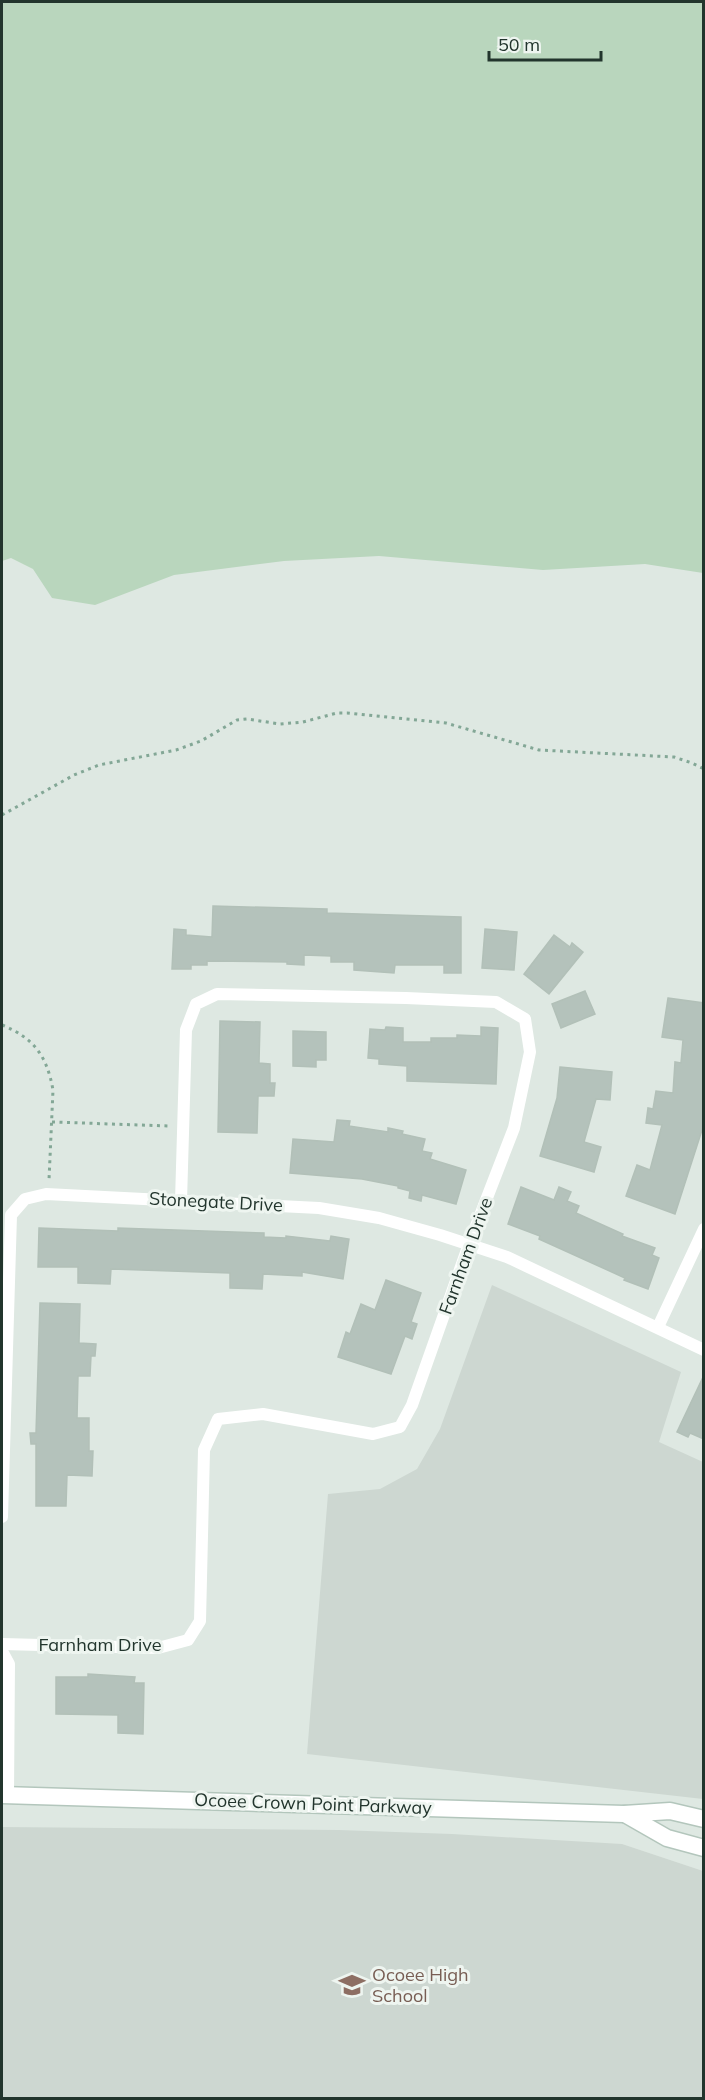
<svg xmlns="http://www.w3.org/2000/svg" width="705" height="2100" font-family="Mulish,sans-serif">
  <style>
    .built { fill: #cdd7d1 }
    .green { fill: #b9d6bd }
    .building { fill: #b4c2bb; stroke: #b2c0b8; stroke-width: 1.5 }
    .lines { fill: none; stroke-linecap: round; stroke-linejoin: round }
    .secondary-casing { stroke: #b3c6bc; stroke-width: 19 }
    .path { stroke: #83a796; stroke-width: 3; stroke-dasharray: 3 4.5; stroke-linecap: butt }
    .street { stroke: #fff; stroke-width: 12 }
    .secondary { stroke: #fff; stroke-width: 16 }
    .labels { text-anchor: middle; stroke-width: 6; stroke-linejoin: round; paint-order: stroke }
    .street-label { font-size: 18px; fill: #22352d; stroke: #eef5f0 }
    .education-label { font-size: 18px; fill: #785e54; stroke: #eef5f0; text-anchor: start }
  </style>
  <rect width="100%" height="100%" fill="#dee8e2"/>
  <g class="built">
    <polygon points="492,1285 681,1372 659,1442 703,1462 703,1799 307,1754 328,1494 380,1489 417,1469 440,1429"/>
    <polygon points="2,1827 339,1830 452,1834 622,1844 703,1871 703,2098 2,2098"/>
  </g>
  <polygon class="green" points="2,2 703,2 703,573 645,564 543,570 379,556 284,561 174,575 95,605 52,598 33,569 11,558 2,561"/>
  <g class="building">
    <polygon points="213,906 327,909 327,913 461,917 461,973 444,973 444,965 395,965 394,973 354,970 354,962 331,962 331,956 304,955 304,965 287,964 287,962 207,961 207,965 191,965 191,969 172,969 174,929 186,930 186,935 212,937"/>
    <polygon points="485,929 517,932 514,970 482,968"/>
    <polygon points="554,935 570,947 572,943 583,952 549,994 524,974"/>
    <polygon points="585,991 595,1014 561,1028 552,1004"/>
    <polygon points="668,998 704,1003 704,1118 702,1130 675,1214 626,1196 637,1165 650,1170 662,1125 646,1123 648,1108 653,1109 656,1091 673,1093 675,1062 681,1063 683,1040 662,1037"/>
    <polygon points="220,1021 260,1022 259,1063 270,1064 270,1083 275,1083 274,1096 258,1096 257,1133 218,1132"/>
    <polygon points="386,1027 403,1028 403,1042 431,1042 431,1038 457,1038 457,1035 481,1036 481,1027 498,1028 496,1084 407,1081 407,1066 379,1064 379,1059 368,1058 370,1029 385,1030"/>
    <polygon points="293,1031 326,1032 326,1060 316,1060 316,1067 293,1066"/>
    <polygon points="560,1067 612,1072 610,1100 596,1099 584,1142 601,1147 594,1172 540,1156 557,1098"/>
    <polygon points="337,1120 350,1121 349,1126 388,1132 388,1128 403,1131 402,1134 425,1139 422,1151 432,1153 430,1159 466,1170 456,1204 422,1195 421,1201 409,1198 410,1191 398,1188 398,1186 362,1179 290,1173 293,1139 334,1142"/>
    <polygon points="521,1187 554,1200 559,1187 571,1192 567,1201 579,1206 576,1213 623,1234 622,1236 655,1248 652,1255 659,1258 648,1289 624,1280 625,1278 539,1239 540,1236 508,1224"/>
    <polygon points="39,1228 118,1231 118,1228 264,1233 264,1237 286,1238 286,1236 330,1241 331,1236 349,1239 343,1279 302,1272 302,1276 263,1274 262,1289 230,1288 230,1273 111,1269 110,1284 78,1283 78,1267 38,1267"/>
    <polygon points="386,1280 421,1293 411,1322 417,1324 412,1339 405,1336 391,1374 338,1357 346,1332 350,1334 361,1304 375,1310"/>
    <polygon points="40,1303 80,1304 79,1343 96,1344 95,1356 91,1356 90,1376 78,1376 77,1418 89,1418 89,1451 93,1451 92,1476 67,1475 66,1506 36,1506 36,1444 31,1444 30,1433 36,1433"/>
    <polygon points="704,1375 704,1439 690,1433 688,1437 677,1432"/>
    <polygon points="88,1674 135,1677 134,1683 144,1683 143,1734 118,1733 118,1715 56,1714 56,1677 88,1677"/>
  </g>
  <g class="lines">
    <g class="secondary-casing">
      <g id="secondary">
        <polyline points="2,1795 624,1814 670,1811 704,1819"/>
        <polyline points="625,1814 667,1838 704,1848"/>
      </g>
    </g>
    <g class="path">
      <polyline points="2,815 74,775 99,765 176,750 201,741 237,720 247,719 280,724 303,722 337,713 347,713 446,723 539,750 674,757 692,763 704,769"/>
      <path d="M2,1025C34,1038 47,1056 53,1090L49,1180"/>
      <polyline points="52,1122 170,1126"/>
    </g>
    <g class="street">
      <polyline points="658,1327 704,1229"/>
      <polyline points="2,1517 11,1215 25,1199 46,1194 319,1208 379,1218 440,1235 507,1257 704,1350"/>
      <polyline points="2,1644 158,1648 188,1640 200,1621 204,1450 218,1419 263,1414 373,1434 400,1427 412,1405 469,1244 514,1128 530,1052 525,1019 496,1002 406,998 217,994 196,1004 186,1030 181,1201"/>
      <polyline points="2,1651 9,1664 8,1795"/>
    </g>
    <use href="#secondary" class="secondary"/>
  </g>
  <defs>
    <g id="school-bare" transform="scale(2.07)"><path d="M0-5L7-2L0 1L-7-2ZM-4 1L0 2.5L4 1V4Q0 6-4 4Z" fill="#8d6e63" stroke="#eef5f0" stroke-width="2.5" paint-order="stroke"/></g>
  </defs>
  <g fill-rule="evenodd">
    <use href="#school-bare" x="352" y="1985"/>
  </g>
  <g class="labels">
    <g class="street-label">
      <text transform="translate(216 1202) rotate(3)" y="6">Stonegate Drive</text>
      <text transform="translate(466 1256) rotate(-70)" y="6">Farnham Drive</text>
      <text x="100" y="1651">Farnham Drive</text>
      <text transform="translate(313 1804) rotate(2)" y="6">Ocoee Crown Point Parkway</text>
    </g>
    <g class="education-label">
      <text x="372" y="1981">Ocoee High<tspan x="372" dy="21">School</tspan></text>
    </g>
  </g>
  <rect width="705" height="2100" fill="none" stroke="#22352d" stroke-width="6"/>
  <path d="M489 51v9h112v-9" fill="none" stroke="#22352d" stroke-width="3"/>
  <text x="498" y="51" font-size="18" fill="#22352d" stroke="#eef5f0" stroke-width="4.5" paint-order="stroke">50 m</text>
</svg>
